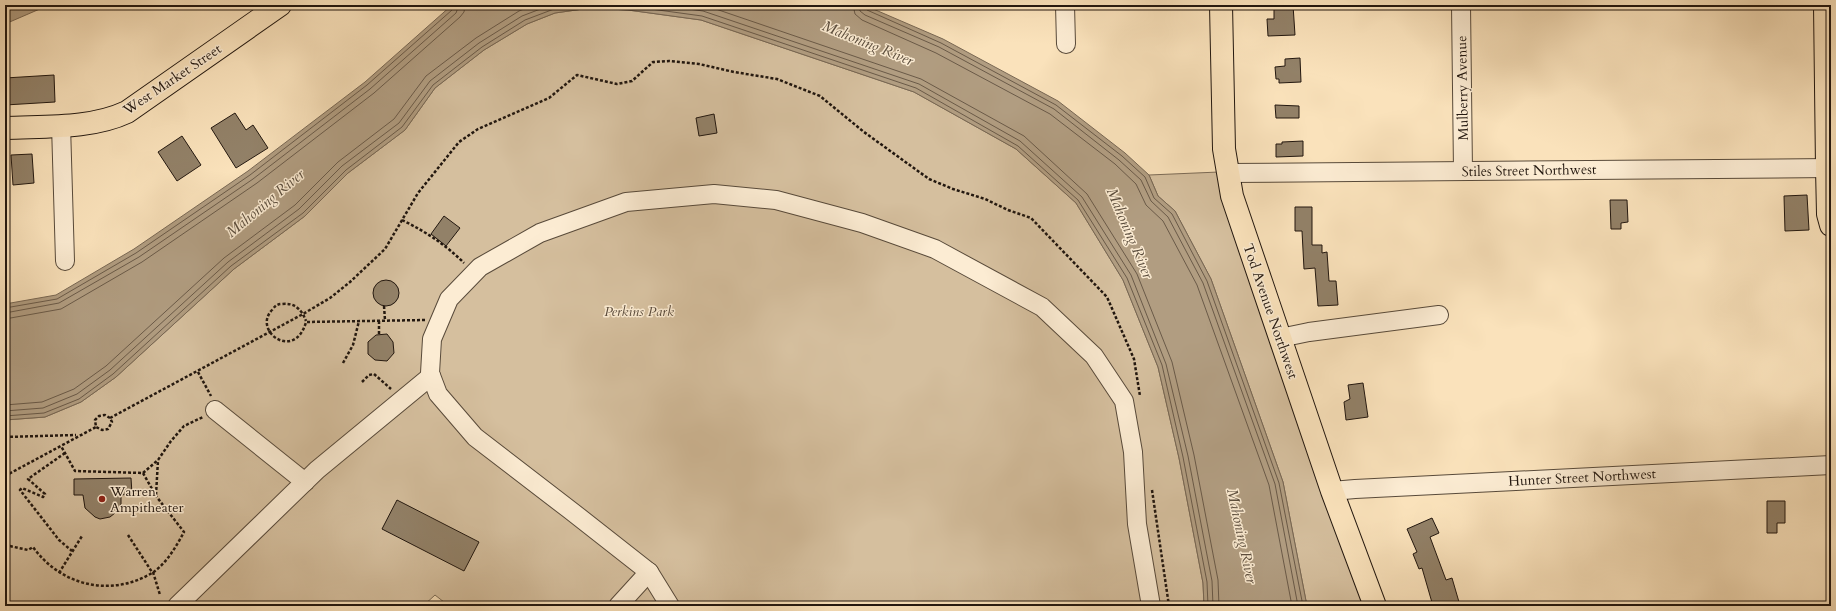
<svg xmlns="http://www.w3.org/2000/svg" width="1836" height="611" font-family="Cardo,serif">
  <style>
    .green { fill: #d5bf9e; stroke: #7c6b56 }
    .water { fill: #b19d81; stroke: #786753 }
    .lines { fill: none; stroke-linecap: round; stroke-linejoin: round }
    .shore { stroke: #6a5a48; stroke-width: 1 }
    .building { fill: #928168; stroke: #22170f }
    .minor-casing { stroke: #584a3a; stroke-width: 20 }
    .major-casing { stroke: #22170f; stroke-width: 24 }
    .path { stroke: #22170f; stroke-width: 2.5; stroke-dasharray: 3 2; stroke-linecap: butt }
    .minor { stroke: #fcecd3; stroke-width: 18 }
    .major { stroke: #fae2bb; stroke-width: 22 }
    .poi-dot { fill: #8f2418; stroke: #fcecd3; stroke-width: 1.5 }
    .labels { text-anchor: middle; stroke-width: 3; stroke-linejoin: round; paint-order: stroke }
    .street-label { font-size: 14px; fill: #22170f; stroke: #fcecd3 }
    .park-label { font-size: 14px; font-style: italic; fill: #58493a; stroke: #fcecd3 }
    .poi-label { font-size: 14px; fill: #22170f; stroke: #fcecd3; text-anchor: start }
    .water-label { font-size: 15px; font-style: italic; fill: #5b4d3d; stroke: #fcecd3 }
  </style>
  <rect width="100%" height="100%" fill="#fae2bb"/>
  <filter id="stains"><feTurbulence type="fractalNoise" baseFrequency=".005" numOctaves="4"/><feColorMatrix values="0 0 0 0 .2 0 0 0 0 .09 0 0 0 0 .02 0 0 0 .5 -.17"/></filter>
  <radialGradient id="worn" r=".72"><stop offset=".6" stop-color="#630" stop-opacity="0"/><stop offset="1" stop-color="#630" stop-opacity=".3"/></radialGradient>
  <g class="green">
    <polygon points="590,8 628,10 701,20 914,92 1016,149 1076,203 1123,280 1158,367 1179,458 1203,583 1204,606 449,606 435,595 423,606 5,606 5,420 45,417 81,402 116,377 234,269 305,216 348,173 405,130 435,88 484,50 527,24 555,13"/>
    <polygon points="1219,172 1364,606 1307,606 1283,482 1211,279 1175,211 1158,196 1149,175"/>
  </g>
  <g class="water">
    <polygon points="5,5 49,5 5,24"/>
    <polygon points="452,5 864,5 943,39 1058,101 1125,153 1149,175 1158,196 1175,211 1211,279 1283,482 1307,606 1204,606 1203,583 1179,458 1158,367 1123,280 1076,203 1016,149 914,92 701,20 628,10 590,8 555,13 527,24 484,50 435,88 405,130 348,173 305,216 234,269 116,377 81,402 45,417 5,420 5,304 56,295 134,249 248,171 365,82"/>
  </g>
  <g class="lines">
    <g class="shore">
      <polyline points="605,5 629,6 702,16 916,88 1018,146 1078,200 1127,278 1162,365 1183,457 1207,582 1208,606"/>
      <polyline points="660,5 703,11 919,84 1020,141 1082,197 1131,275 1166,364 1188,456 1212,581 1213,606"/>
      <polyline points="704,5 921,79 1024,136 1087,194 1137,274 1172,362 1194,455 1218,580 1219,606"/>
      <polyline points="853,5 855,14 862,20 936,53 1050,114 1115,164 1136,184 1146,205 1163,221 1197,285 1269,485 1292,606"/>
      <polyline points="859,5 860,11 865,15 939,47 1054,109 1119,160 1141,180 1151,201 1168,217 1203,283 1275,484 1298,606"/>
      <polyline points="864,5 867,10 941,43 1056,105 1122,156 1145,177 1154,198 1172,214 1207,281 1279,483 1303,606"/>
      <polyline points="5,308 57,299 136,253 250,175 367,85 452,10 454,5"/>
      <polyline points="5,313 59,303 139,257 253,179 370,89 456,13 459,5"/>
      <polyline points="5,319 61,309 142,262 257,183 374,93 460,17 464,12 465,5"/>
      <polyline points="5,405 42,402 74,389 106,366 224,258 295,205 338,162 394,119 426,76 476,38 519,11 534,5"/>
      <polyline points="5,411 43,408 77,394 110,370 228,262 299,209 342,166 399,123 430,81 479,43 522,16 551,5"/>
      <polyline points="5,416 44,413 79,399 113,374 231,266 303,213 346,170 402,127 433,85 482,47 525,20 554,9 585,5"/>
    </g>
  </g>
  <g class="building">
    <polygon points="1274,5 1293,5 1295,35 1268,36 1267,19 1274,19"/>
    <polygon points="1300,58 1301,82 1279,83 1279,79 1276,79 1275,67 1285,66 1285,59"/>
    <polygon points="54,75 55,102 5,105 5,78"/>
    <polygon points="1275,105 1299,106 1299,118 1276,118"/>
    <polygon points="235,113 246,130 253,125 268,148 236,168 211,128"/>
    <polygon points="714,114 717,133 699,136 696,118"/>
    <polygon points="182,136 201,165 177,181 158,152"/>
    <polygon points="1303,141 1303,156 1276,157 1276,144 1282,144 1282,142"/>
    <polygon points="32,154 34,183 13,185 11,155"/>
    <polygon points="1807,195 1809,230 1785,231 1784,196"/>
    <polygon points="1610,200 1627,200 1628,222 1621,223 1621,229 1611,229"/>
    <polygon points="1295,207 1312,207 1312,245 1322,245 1322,253 1327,252 1329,281 1336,281 1338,305 1318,306 1315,268 1304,269 1302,231 1295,231"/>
    <polygon points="444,216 460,228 446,246 431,234"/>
    <circle cx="386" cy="293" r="13"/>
    <polygon points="387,334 393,342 394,353 387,361 375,360 368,354 368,342 376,335"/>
    <polygon points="1363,383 1368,417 1346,420 1344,402 1350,399 1348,385"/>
    <polygon points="131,478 132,494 121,495 121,504 115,513 110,517 100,519 95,517 85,508 83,495 74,495 74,479"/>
    <polygon points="397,500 479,542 464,571 382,529"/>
    <polygon points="1767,501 1785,501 1785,523 1777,523 1777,533 1767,533"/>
    <polygon points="1432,518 1439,533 1430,537 1446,580 1452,578 1459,602 1445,606 1433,606 1422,568 1419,569 1413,554 1417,552 1407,529"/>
  </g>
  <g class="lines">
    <g class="minor-casing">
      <g id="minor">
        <polyline points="1065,5 1066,44"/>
        <polyline points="1461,5 1463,171"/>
        <polyline points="61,125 65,261"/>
        <polyline points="1228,173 1831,168"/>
        <polyline points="1280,338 1309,332 1439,315"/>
        <polyline points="215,410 305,482"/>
        <polyline points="1332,491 1355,489 1831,465"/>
        <polyline points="177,606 317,470 431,376"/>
        <polyline points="618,606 649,572"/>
        <polyline points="670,606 649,572 570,510 475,437 438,394 430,373 432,339 449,299 480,267 540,233 626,202 714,194 776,200 862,223 935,249 1042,307 1094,356 1124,401 1133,452 1137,524 1151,606"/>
      </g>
    </g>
    <g class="major-casing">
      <g id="major">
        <polyline points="1221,5 1224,149 1232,196 1332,491 1375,606"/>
        <polyline points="1825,5 1827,168 1828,214 1831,225"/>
        <path d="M5,128C45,126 91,129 127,112L280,5"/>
      </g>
    </g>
    <g class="path">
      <path d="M402,220C426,232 445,244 464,263"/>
      <polyline points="384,306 385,320"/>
      <path d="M425,320L306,322C295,362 252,331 272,310C275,306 277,304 282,304C292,303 297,306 303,314L330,298L350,282L385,249L418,193L459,142L478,129L549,98L577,75L617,84L632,81L653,62L669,61L699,64L734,72L777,79L820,96L864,132L929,179L953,189L985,199L1008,210L1031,218L1107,297L1134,359L1140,396"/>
      <polyline points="379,321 379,335"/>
      <polyline points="343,363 353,345 359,321"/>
      <polyline points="198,372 211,396"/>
      <polyline points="362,382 369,375 374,374 391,389"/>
      <polyline points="110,418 105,415 99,416 95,420 96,427 102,430 108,429 112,422 110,418 303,314 306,321"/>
      <polyline points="5,437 76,435"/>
      <polyline points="65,453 28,479 45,494 43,497 22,488 20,490 59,540 72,551"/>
      <polyline points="143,473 158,460 171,441 184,426 203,417"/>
      <polyline points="5,476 96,427"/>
      <polyline points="1152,490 1169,606"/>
      <polyline points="156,495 158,460"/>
      <polyline points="128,535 152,572"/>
      <path d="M5,545L28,550L33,547C60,585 110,598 152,573C166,564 176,547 184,532L156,496L143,473L75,471L61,446"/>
      <polyline points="153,572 160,595"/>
      <polyline points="59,573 82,536"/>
    </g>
    <use href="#minor" class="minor"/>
    <use href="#major" class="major"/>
  </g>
  <circle class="poi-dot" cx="102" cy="499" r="4"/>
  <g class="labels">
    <g class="street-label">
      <text transform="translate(172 79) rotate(-34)" y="5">West Market Street</text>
      <text transform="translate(1462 88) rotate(-91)" y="5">Mulberry Avenue</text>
      <text transform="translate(1529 170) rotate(-1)" y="5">Stiles Street Northwest</text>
      <text transform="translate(1271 311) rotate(71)" y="5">Tod Avenue Northwest</text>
      <text transform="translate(1582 477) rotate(-3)" y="5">Hunter Street Northwest</text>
    </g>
    <g class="park-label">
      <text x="639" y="316">Perkins Park</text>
    </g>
    <g class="poi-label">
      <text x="110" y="496">Warren<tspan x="110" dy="16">Ampitheater</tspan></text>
    </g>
    <g class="water-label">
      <text transform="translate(868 43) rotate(22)" y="5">Mahoning River</text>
      <text transform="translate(265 203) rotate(-40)" y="5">Mahoning River</text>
      <text transform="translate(1130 233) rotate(67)" y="5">Mahoning River</text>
      <text transform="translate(1242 536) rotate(78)" y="5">Mahoning River</text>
    </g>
  </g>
  <rect width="1836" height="611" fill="none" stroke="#fae2bb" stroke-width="20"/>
  <rect x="6" y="6" width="1824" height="599" fill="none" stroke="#22170f" stroke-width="2"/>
  <rect x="10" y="10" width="1816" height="591" fill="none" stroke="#22170f"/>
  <rect width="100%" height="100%" filter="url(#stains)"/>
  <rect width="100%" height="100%" fill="url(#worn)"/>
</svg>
